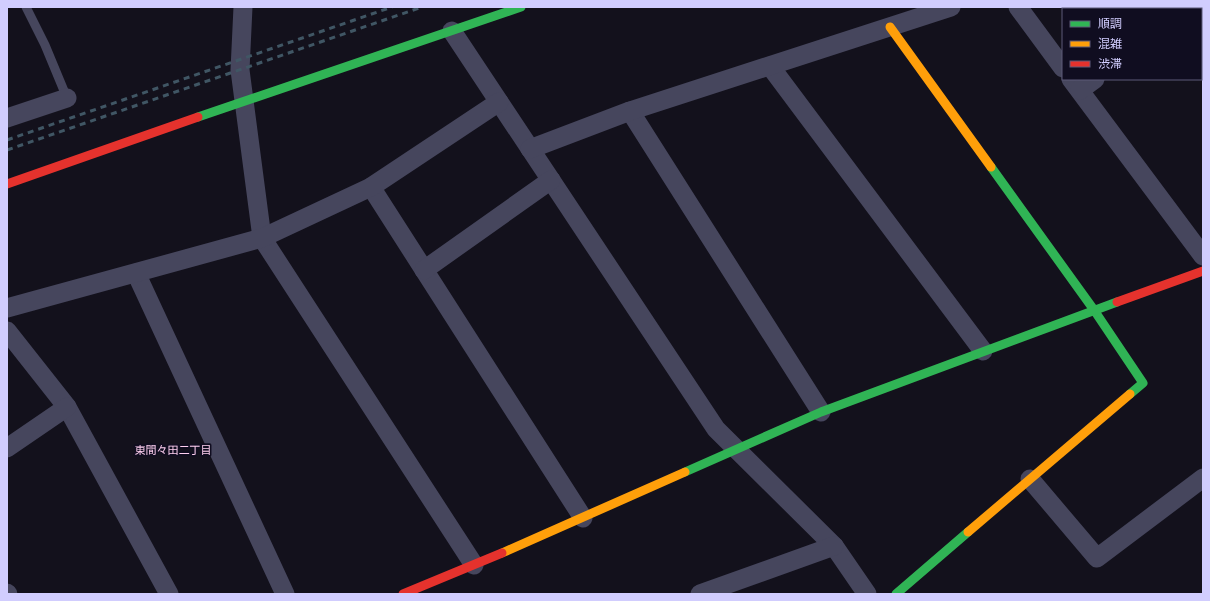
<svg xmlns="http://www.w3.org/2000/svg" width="1210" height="601" font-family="Figtree,'Noto Sans JP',sans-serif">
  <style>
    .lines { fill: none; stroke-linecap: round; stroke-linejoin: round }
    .lane { stroke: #46465d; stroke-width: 9 }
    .street { stroke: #46465d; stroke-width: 19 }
    .fast { stroke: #30b455; stroke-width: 9 }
    .slow { stroke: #ff9f0a; stroke-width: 9 }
    .jam { stroke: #e5322d; stroke-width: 9 }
    .rail { stroke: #405664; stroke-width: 3; stroke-dasharray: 6 5; stroke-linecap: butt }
    .labels { text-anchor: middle; stroke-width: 3.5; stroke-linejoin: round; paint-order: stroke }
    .neighbourhood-label { font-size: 11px; fill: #fecfef; stroke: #100d20 }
  </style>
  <rect width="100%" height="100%" fill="#13111c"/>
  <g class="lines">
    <polyline class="lane" points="26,7 45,45 67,98"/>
    <g class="street">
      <polyline points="243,7 240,70 262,238 474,565"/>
      <polyline points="1018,7 1063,68"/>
      <polyline points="1188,9 1191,7"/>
      <polyline points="452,31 716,429 834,546 867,594"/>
      <polyline points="770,66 983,351"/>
      <polyline points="1071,79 1203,256"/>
      <polyline points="1080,90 1095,79"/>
      <polyline points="630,111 821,412"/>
      <polyline points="7,118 67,98"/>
      <polyline points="530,149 630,111 951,7"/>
      <polyline points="371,187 583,518"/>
      <polyline points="424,270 551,180"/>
      <polyline points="136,273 285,594"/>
      <polyline points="7,308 262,238 371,187 499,102"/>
      <polyline points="7,331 67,407 169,594"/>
      <polyline points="7,448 67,407"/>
      <polyline points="1030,479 1097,558 1203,478"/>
      <polyline points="7,593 8,594"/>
      <polyline points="700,594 834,546"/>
    </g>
    <g class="fast">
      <polyline points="1201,20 1203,23"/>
      <polyline points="198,117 521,7"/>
      <polyline points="991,167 1094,310 1143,383 1130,394"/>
      <polyline points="685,472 821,412 1117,302"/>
      <polyline points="896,594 968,532"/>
    </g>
    <g class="slow">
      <polyline points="890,27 991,167"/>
      <polyline points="968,532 1130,394"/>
      <polyline points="502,553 685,472"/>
    </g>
    <g class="jam">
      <polyline points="7,184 198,117"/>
      <polyline points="1117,302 1203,271"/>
      <polyline points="403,594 502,553"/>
    </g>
    <g class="rail">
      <polyline points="7,140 392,7"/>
      <polyline points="7,150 422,7"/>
    </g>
  </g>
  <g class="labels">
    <g class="neighbourhood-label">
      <text x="173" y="454">東間々田二丁目</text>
    </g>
  </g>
  <rect width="1210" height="601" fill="none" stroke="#d1cdfe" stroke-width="16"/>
  <rect x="1062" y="8" width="140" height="72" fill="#100d20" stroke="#5d5a79"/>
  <rect x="1070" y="21" width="20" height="6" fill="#30b455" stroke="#5d5a79"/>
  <text x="1098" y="28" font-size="12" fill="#d1cdfe">順調</text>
  <rect x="1070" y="41" width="20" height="6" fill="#ff9f0a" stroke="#5d5a79"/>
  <text x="1098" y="48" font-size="12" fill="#d1cdfe">混雑</text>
  <rect x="1070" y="61" width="20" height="6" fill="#e5322d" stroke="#5d5a79"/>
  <text x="1098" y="68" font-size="12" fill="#d1cdfe">渋滞</text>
</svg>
